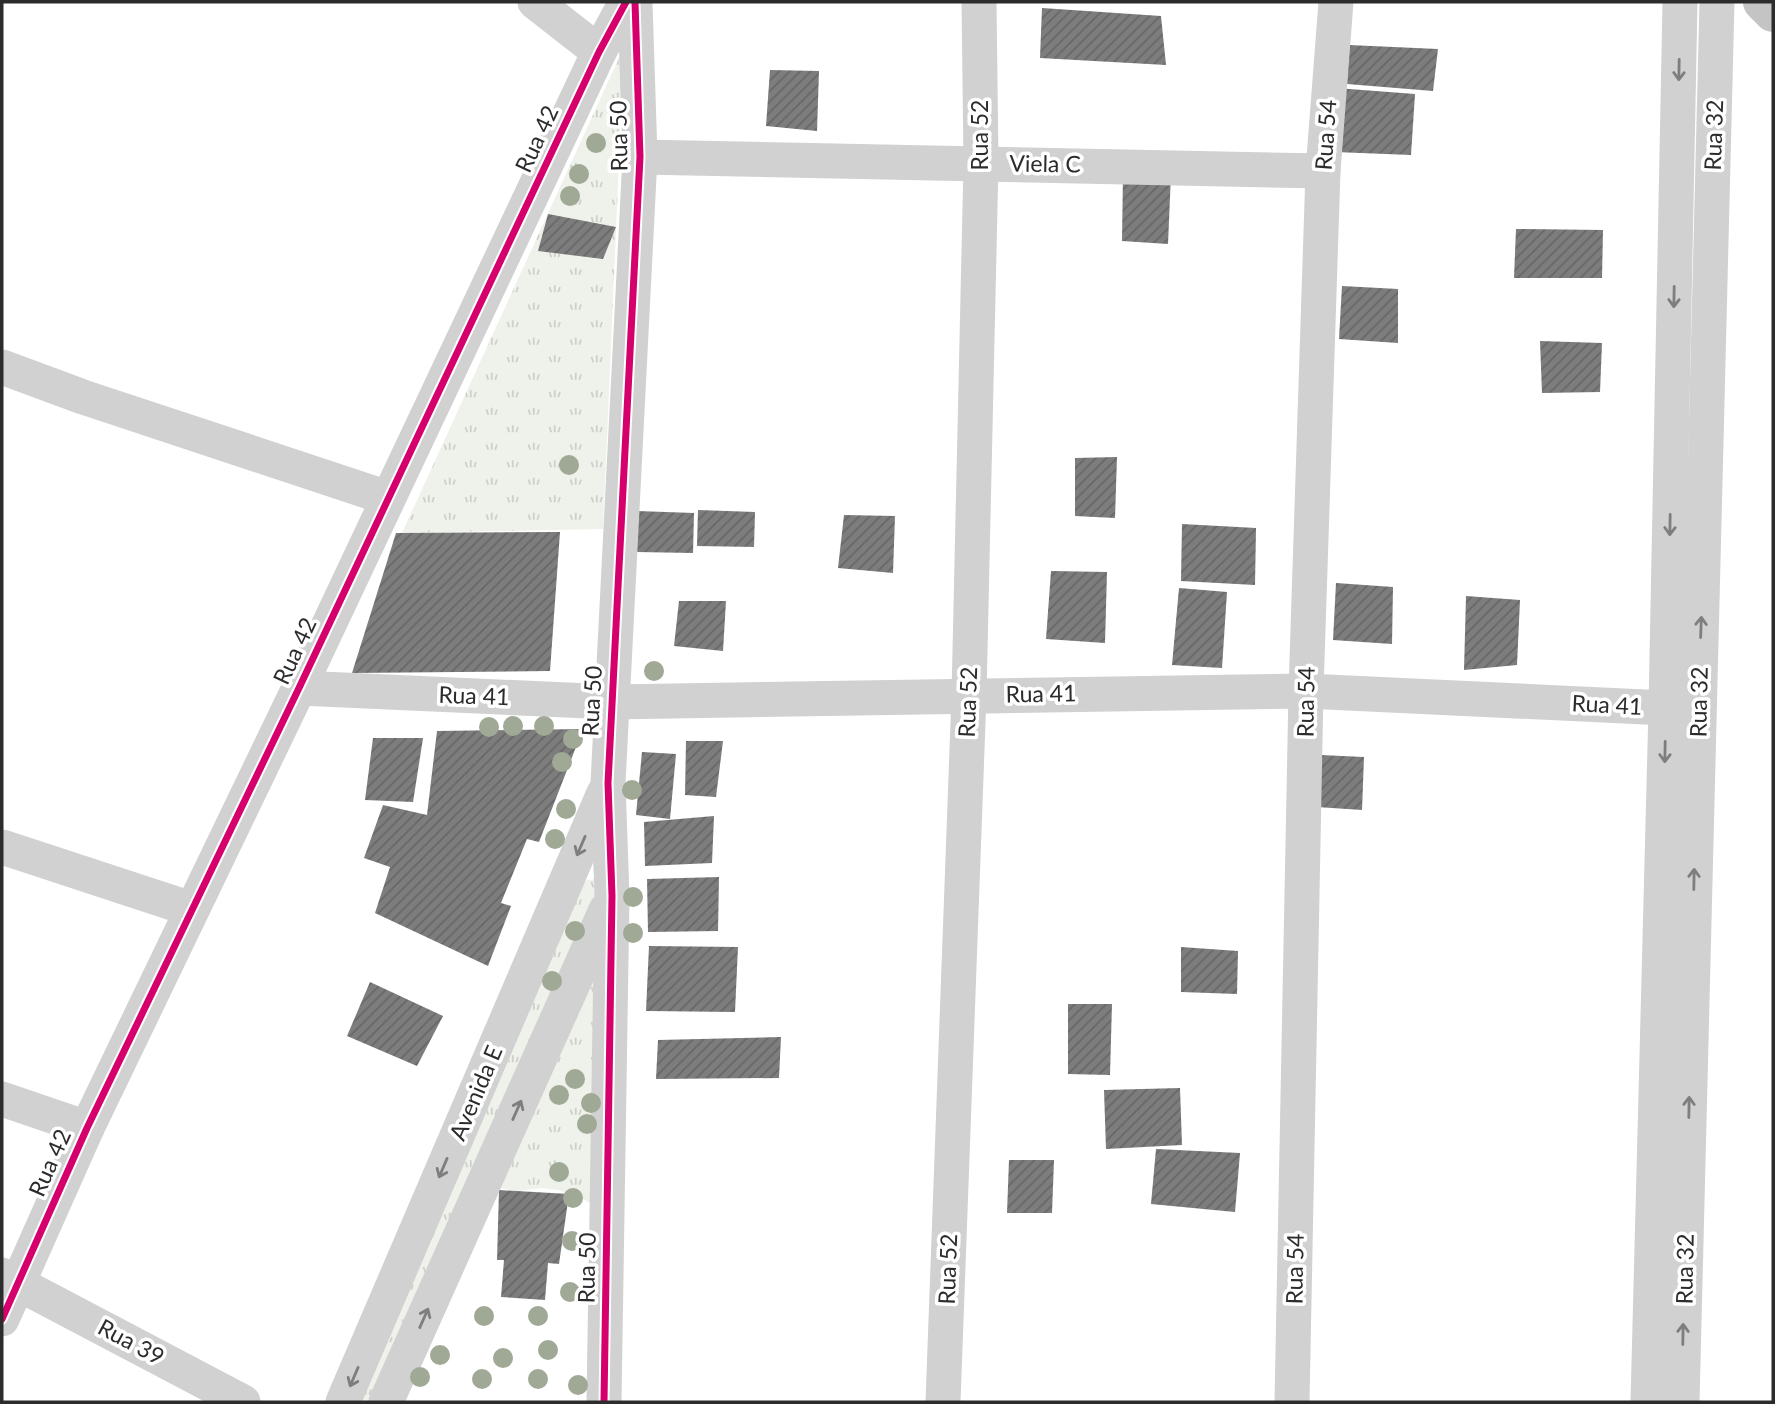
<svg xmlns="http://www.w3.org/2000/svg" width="1775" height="1404" font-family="Lato,sans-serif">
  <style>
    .grass { fill: url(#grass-tufts) }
    .building { fill: url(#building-hatch) }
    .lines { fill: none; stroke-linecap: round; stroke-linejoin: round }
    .minor { stroke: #d1d1d1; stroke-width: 35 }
    .major { stroke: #c4c4c4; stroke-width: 38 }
    .cycleway-casing { stroke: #fff; stroke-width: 11 }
    .cycleway { stroke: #d6006c; stroke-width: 7 }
    .tree { fill: #9fa995 }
    .oneway { stroke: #7e7e7e }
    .labels { text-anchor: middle; stroke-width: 7; stroke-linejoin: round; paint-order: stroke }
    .street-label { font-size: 23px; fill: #2c2c2c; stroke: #fff }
  </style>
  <defs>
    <pattern id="grass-tufts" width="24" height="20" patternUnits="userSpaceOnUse" patternTransform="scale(1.75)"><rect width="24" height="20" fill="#eff2eb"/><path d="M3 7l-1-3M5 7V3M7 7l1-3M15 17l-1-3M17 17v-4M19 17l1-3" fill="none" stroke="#cdd0ca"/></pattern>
    <pattern id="building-hatch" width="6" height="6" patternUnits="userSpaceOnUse" patternTransform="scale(1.75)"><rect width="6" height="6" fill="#7d7d7d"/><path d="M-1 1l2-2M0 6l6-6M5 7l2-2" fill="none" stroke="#676767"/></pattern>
  </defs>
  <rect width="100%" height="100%" fill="#fff"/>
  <g class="grass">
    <polygon points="624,47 603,529 402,533"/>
    <polygon points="594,879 603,884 377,1402 357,1402 505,1069 584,881"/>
    <polygon points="604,951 605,1211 579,1197 558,1190 541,1188 517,1191 493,1187"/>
  </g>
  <g class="building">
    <polygon points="1042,8 1161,16 1166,65 1040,58"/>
    <polygon points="1349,45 1438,49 1433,91 1347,84"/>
    <polygon points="770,70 819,71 817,131 766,126"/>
    <polygon points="1336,88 1415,94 1411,155 1335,152"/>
    <polygon points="1123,173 1171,174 1168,244 1122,241"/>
    <polygon points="548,214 616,227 603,259 538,251"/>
    <polygon points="1516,229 1603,230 1602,278 1514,278"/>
    <polygon points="1342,286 1398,289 1398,343 1339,339"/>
    <polygon points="1540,341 1602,343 1600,392 1542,393"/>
    <polygon points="1117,457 1115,518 1075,516 1075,458"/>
    <polygon points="698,510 755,512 754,547 697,546"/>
    <polygon points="637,511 694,513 693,553 636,552"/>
    <polygon points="844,515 895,516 893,573 838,568"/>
    <polygon points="1182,524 1256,528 1255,585 1181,581"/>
    <polygon points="560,532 550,671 352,673 396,533"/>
    <polygon points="1051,571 1107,572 1105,643 1046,639"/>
    <polygon points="1336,583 1393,587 1392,644 1333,640"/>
    <polygon points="1179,588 1227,592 1222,668 1172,665"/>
    <polygon points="1466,596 1520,600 1517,665 1464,670"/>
    <polygon points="679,601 726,601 723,651 674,646"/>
    <polygon points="583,729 539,842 527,839 501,903 511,906 488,966 375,913 390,867 364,858 383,805 427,815 437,731"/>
    <polygon points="373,738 423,738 413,802 365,800"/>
    <polygon points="686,741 723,741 716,797 685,795"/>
    <polygon points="642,752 676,754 670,819 636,815"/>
    <polygon points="1321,755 1364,757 1362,810 1317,807"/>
    <polygon points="714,816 712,863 645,866 644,822"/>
    <polygon points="719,877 718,931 648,932 647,879"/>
    <polygon points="649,946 738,947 735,1012 646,1011"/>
    <polygon points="1181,947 1238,951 1237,994 1181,992"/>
    <polygon points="370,982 443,1016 417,1066 347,1036"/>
    <polygon points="1068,1004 1112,1004 1110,1075 1068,1074"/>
    <polygon points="781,1037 779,1078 656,1079 658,1040"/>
    <polygon points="1180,1088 1182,1145 1106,1149 1104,1090"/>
    <polygon points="1156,1149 1240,1153 1235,1212 1151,1204"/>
    <polygon points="1009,1160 1054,1160 1052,1213 1007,1213"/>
    <polygon points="499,1190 569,1194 559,1264 548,1263 545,1300 501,1297 504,1260 497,1260"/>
  </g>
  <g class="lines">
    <g class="minor">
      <polyline points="535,2 599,52"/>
      <polyline points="640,157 1323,171"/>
      <polyline points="2,367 83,397 388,498"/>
      <polyline points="299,688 611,702 1306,691 1666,708 1699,707"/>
      <polyline points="2,847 191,909"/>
      <polyline points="2,1099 87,1128"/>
      <polyline points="2,1275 243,1402"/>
      <polyline points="2,1319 87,1128 299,688 599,52 626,2"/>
      <polyline points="343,1402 604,793"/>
      <polyline points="386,1402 606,910"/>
      <polyline points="604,1402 612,896 608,783 640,157 635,2"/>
      <polyline points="943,1402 969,695 981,163 979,2"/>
      <polyline points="1292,1402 1306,691 1323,171 1336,2"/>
      <polyline points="1648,1402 1666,708 1680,2"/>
      <polyline points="1682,1402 1717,2"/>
    </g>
    <polyline class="major" points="1762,2 1773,13"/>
    <g class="cycleway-casing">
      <g id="cycleway">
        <polyline points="2,1319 87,1128 299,688 599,52 626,2"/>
        <polyline points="604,1402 612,896 608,783 640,157 635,2"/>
      </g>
    </g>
    <use href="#cycleway" class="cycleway"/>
  </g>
  <g class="tree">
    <circle cx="596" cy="143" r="10"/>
    <circle cx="579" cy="174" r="10"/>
    <circle cx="570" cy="196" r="10"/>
    <circle cx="569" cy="465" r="10"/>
    <circle cx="654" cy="671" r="10"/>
    <circle cx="513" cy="726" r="10"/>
    <circle cx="544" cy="726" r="10"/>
    <circle cx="489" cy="727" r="10"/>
    <circle cx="573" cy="739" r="10"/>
    <circle cx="562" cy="762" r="10"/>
    <circle cx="632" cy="790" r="10"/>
    <circle cx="566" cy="809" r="10"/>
    <circle cx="555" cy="839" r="10"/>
    <circle cx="633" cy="897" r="10"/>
    <circle cx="575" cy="931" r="10"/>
    <circle cx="633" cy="933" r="10"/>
    <circle cx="552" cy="981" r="10"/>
    <circle cx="575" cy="1079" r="10"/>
    <circle cx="559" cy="1095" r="10"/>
    <circle cx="591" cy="1103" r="10"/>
    <circle cx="587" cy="1124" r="10"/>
    <circle cx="559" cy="1172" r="10"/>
    <circle cx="573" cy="1198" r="10"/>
    <circle cx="572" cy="1241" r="10"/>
    <circle cx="570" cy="1292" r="10"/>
    <circle cx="484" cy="1316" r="10"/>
    <circle cx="538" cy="1316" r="10"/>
    <circle cx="548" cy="1350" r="10"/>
    <circle cx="440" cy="1355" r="10"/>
    <circle cx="503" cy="1358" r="10"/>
    <circle cx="420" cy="1377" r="10"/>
    <circle cx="482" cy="1379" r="10"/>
    <circle cx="538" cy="1379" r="10"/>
    <circle cx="578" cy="1385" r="10"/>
  </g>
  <defs><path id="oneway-shaft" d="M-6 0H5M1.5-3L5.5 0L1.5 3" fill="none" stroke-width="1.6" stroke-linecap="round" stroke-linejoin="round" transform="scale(1.75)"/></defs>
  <g class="oneway">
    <use href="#oneway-shaft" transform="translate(1679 70) rotate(91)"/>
    <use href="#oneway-shaft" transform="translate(1674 297) rotate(91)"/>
    <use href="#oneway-shaft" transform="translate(1670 525) rotate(91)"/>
    <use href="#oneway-shaft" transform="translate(1701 627) rotate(-88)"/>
    <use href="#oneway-shaft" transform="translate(1665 752) rotate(91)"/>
    <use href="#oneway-shaft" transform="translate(581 846) rotate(113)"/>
    <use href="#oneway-shaft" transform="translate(1694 879) rotate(-89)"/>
    <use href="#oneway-shaft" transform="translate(1689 1107) rotate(-89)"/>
    <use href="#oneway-shaft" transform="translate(517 1110) rotate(-66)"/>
    <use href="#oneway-shaft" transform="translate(443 1168) rotate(113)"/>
    <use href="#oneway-shaft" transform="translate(424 1318) rotate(-66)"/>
    <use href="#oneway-shaft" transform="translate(1683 1334) rotate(-89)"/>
    <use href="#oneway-shaft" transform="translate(354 1377) rotate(113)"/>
  </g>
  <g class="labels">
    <g class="street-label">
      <text transform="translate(980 135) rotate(-90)" y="8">Rua 52</text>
      <text transform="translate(1326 135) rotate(-86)" y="8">Rua 54</text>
      <text transform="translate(1714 135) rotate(-88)" y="8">Rua 32</text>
      <text transform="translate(619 136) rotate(-91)" y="8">Rua 50</text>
      <text transform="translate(537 139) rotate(-65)" y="8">Rua 42</text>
      <text transform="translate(1045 164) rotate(1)" y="8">Viela C</text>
      <text transform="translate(295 651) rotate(-65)" y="8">Rua 42</text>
      <text transform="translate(1041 694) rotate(-1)" y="8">Rua 41</text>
      <text transform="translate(474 696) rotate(2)" y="8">Rua 41</text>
      <text transform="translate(592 701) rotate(-87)" y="8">Rua 50</text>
      <text transform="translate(968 702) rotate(-88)" y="8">Rua 52</text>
      <text transform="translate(1306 702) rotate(-89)" y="8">Rua 54</text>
      <text transform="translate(1699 702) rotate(-89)" y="8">Rua 32</text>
      <text transform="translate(1607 705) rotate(3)" y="8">Rua 41</text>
      <text transform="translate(476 1093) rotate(-67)" y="8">Avenida E</text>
      <text transform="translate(50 1163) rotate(-66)" y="8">Rua 42</text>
      <text transform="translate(587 1268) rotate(-89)" y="8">Rua 50</text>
      <text transform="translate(948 1269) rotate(-88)" y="8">Rua 52</text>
      <text transform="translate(1295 1269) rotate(-89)" y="8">Rua 54</text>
      <text transform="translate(1685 1269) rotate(-89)" y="8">Rua 32</text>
      <text transform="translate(131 1342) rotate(28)" y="8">Rua 39</text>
    </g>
  </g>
  <rect width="1775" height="1404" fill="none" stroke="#2c2c2c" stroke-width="7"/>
</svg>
